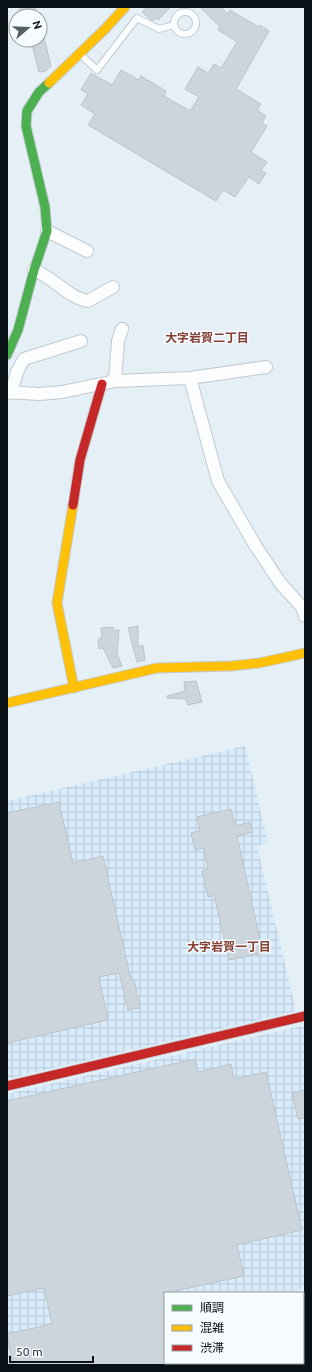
<svg xmlns="http://www.w3.org/2000/svg" width="312" height="1372" font-family="Ubuntu,'Noto Sans JP',sans-serif">
  <style>
    .industrial { fill: url(#industrial-grid) }
    .building { fill: #ccd5db; stroke: #bbc4ca }
    .lines { fill: none; stroke-linecap: round; stroke-linejoin: round }
    .lane-casing { stroke: #c2cad0; stroke-width: 8 }
    .street-casing { stroke: #c2cad0; stroke-width: 14 }
    .fast-casing { stroke: #c2cad0; stroke-width: 11 }
    .slow-casing { stroke: #c2cad0; stroke-width: 11 }
    .jam-casing { stroke: #c2cad0; stroke-width: 11 }
    .lane { stroke: #fbfdfe; stroke-width: 6 }
    .street { stroke: #fbfdfe; stroke-width: 12 }
    .fast { stroke: #4caf50; stroke-width: 9 }
    .slow { stroke: #ffc107; stroke-width: 9 }
    .jam { stroke: #c62828; stroke-width: 9 }
    .labels { text-anchor: middle; stroke-width: 3; stroke-linejoin: round; paint-order: stroke }
    .neighbourhood-label { font-size: 12px; font-weight: bold; fill: #863f33; stroke: #f6fbfe }
  </style>
  <defs>
    <pattern id="industrial-grid" width="8" height="8" patternUnits="userSpaceOnUse"><rect width="8" height="8" fill="#d7ebfa"/><path d="M0 4h8M4 0v8" fill="none" stroke="#b7c8d6"/></pattern>
  </defs>
  <rect width="100%" height="100%" fill="#e5eff6"/>
  <g class="industrial">
    <polygon points="245,746 268,842 257,846 296,1011 7,1079 7,801"/>
    <polygon points="305,1025 305,1283 297,1293 165,1293 165,1363 247,1363 245,1365 7,1365 7,1094"/>
  </g>
  <g class="building">
    <polygon points="19,7 35,7 38,16 21,16"/>
    <polygon points="147,7 171,7 158,20 156,18 153,21 142,12"/>
    <polygon points="200,7 221,7 228,14 230,10 259,27 260,25 269,31 236,89 261,104 257,110 266,116 262,123 267,126 251,152 267,162 261,171 266,173 259,184 249,177 235,197 223,190 216,201 88,125 95,114 81,105 88,94 81,90 91,73 112,85 121,70 139,80 141,76 166,91 164,96 190,111 199,97 185,89 198,67 208,73 214,64 221,68 237,42 218,30 220,27"/>
    <polygon points="44,38 51,66 46,71 39,72 31,41"/>
    <polygon points="138,626 138,647 143,645 145,660 137,662 128,628"/>
    <polygon points="113,627 114,631 119,630 117,654 122,666 113,668 103,648 99,649 98,640 102,637 101,628"/>
    <polygon points="196,681 202,702 188,705 186,699 167,698 167,696 185,691 184,682"/>
    <polygon points="59,802 73,863 103,856 131,980 134,979 140,1008 128,1010 119,973 99,977 108,1020 7,1043 7,813"/>
    <polygon points="231,809 235,826 250,822 253,832 237,836 263,953 229,960 214,895 208,897 202,871 208,869 204,848 195,850 191,833 200,831 197,817"/>
    <polygon points="195,1059 198,1072 231,1064 234,1079 266,1072 302,1230 237,1245 244,1276 165,1293 165,1365 13,1365 7,1334 52,1324 44,1288 7,1296 7,1101"/>
    <polygon points="305,1090 305,1118 298,1119 292,1093"/>
  </g>
  <g class="lines">
    <g class="lane-casing">
      <g id="lane">
        <circle cx="185" cy="23" r="11"/>
        <polyline points="81,55 97,70 137,18 159,29 174,25"/>
      </g>
    </g>
    <g class="street-casing">
      <g id="street">
        <polyline points="47,231 87,251"/>
        <path d="M34,270C54,278 69,298 88,301L113,287"/>
        <polyline points="190,378 218,481 255,545 281,584 302,607 305,616"/>
        <polyline points="115,381 118,341 122,329"/>
        <polyline points="7,392 39,394 62,392 115,381 190,378 266,367"/>
        <polyline points="11,393 17,372 24,359 81,341"/>
      </g>
    </g>
    <g class="fast-casing">
      <polyline id="fast" points="7,355 18,330 34,270 47,231 45,207 26,126 27,111 39,92 49,83"/>
    </g>
    <g class="slow-casing">
      <g id="slow">
        <polyline points="49,83 105,29 125,7"/>
        <polyline points="73,505 57,603 74,688"/>
        <polyline points="7,703 157,668 231,666 259,663 305,653"/>
      </g>
    </g>
    <g class="jam-casing">
      <g id="jam">
        <polyline points="73,505 80,460 102,384"/>
        <polyline points="7,1086 305,1016"/>
      </g>
    </g>
    <use href="#lane" class="lane"/>
    <use href="#street" class="street"/>
    <use href="#fast" class="fast"/>
    <use href="#slow" class="slow"/>
    <use href="#jam" class="jam"/>
  </g>
  <g class="labels">
    <g class="neighbourhood-label">
      <text x="207" y="342">大字岩賀二丁目</text>
      <text x="229" y="951">大字岩賀一丁目</text>
    </g>
  </g>
  <rect width="312" height="1372" fill="none" stroke="#091016" stroke-width="16"/>
  <rect x="164" y="1292" width="140" height="72" fill="#f6fbfe" stroke="#979da1"/>
  <rect x="172" y="1305" width="20" height="6" fill="#4caf50" stroke="#979da1"/>
  <text x="200" y="1312" font-size="12" fill="#091016">順調</text>
  <rect x="172" y="1325" width="20" height="6" fill="#ffc107" stroke="#979da1"/>
  <text x="200" y="1332" font-size="12" fill="#091016">混雑</text>
  <rect x="172" y="1345" width="20" height="6" fill="#c62828" stroke="#979da1"/>
  <text x="200" y="1352" font-size="12" fill="#091016">渋滞</text>
  <g transform="translate(28 28) rotate(71)"><circle r="19" fill="#f6fbfe" stroke="#979da1"/>
  <path d="M0-3L7 15L0 10L-7 15Z" fill="#565e64"/>
  <text y="-6" font-size="11" font-weight="bold" text-anchor="middle" fill="#091016">N</text>
  </g>
  <path d="M10 1356v6h83v-6" fill="none" stroke="#091016" stroke-width="2"/>
  <text x="16" y="1356" font-size="12" fill="#091016" stroke="#f6fbfe" stroke-width="3" paint-order="stroke">50 m</text>
</svg>
